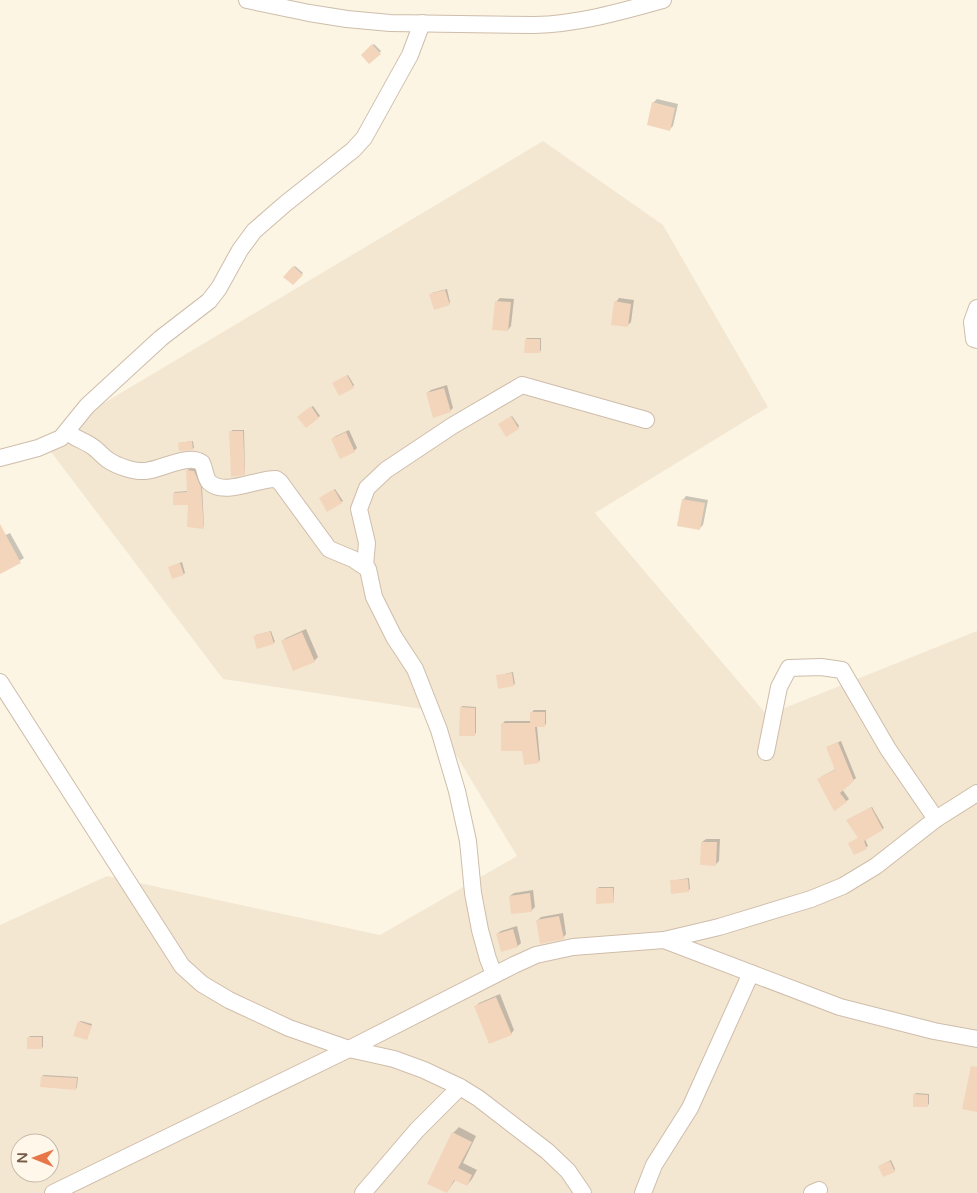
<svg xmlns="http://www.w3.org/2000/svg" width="977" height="1193" font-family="'Varela Round',sans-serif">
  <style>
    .residential { fill: #f4e7d2; fill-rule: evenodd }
    .shadow { fill: #0003 }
    .building { fill: #f2d5bb }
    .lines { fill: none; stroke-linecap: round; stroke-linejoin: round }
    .minor-casing { stroke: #cebdaa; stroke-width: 18 }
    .minor { stroke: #fff; stroke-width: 16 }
  </style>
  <rect width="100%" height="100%" fill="#fcf5e4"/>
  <path class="residential" d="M543,141L663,225L768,407L595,513L767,715L977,631V1193H0V925L107,876L380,935L517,856L429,710L223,679L42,440ZM20,1143H50V1173H20Z"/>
  <g class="shadow">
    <polygon points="374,44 381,51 370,63 362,55"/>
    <polygon points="657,99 678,104 673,126 670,129 653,103"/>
    <polygon points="295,266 303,273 293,284 285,276"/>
    <polygon points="447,289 450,302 449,304 432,293"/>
    <polygon points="500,298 514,299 511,326 508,330 496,302"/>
    <polygon points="619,298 634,300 631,322 627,326 616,302"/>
    <polygon points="527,338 541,338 541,350 540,352 526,339"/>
    <polygon points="348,375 354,385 353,387 335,382"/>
    <polygon points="447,385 453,408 450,411 427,393 431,390"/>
    <polygon points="313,406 320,416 306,427 299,417"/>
    <polygon points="512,416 519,426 518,428 501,423"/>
    <polygon points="232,430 244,430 245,472 244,474 231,432"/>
    <polygon points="349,430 357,448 354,451 332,439 336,436"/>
    <polygon points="193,441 194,448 192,449 179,443"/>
    <polygon points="189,469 195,469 202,486 204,526 203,527 189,503 174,493 175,492 188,491 187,471"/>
    <polygon points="335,489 343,501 341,502 322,497"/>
    <polygon points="686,496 708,500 703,525 699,529 683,500"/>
    <polygon points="10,533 24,558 0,573 0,538"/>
    <polygon points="182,562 185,573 184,574 170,567"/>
    <polygon points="306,629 318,657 314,661 282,641 286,638"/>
    <polygon points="271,631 275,642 273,643 256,635"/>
    <polygon points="513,672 515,684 513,685 497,676"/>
    <polygon points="462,706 476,707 476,733 474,735 461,708"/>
    <polygon points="534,710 546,710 546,724 544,726 537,726 540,760 538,762 523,749 502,724 505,721 531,721 531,713"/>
    <polygon points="841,741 856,778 842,789 849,799 835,810 821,777 836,769 827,747"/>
    <polygon points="872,807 884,828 865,839 868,846 855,854 860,837 849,819"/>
    <polygon points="706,839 720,839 719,861 715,865 702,842"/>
    <polygon points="689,878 690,889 688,891 671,881"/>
    <polygon points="599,887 614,887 614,901 613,902 597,889"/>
    <polygon points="533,890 535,907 531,911 510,896 514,893"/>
    <polygon points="563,913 566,934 563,938 537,921 541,917"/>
    <polygon points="517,926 521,943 518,946 497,934 501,931"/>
    <polygon points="500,994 514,1030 511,1034 476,1006 479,1003"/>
    <polygon points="81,1021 92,1024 87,1039 79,1022"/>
    <polygon points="30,1036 43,1036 43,1047 42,1048 28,1038"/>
    <polygon points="44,1075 78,1077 77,1087 76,1089 42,1076"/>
    <polygon points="916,1093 929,1094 929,1104 927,1106 914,1095"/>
    <polygon points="459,1127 476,1136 463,1163 477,1170 472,1179 467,1185 456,1179 447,1192 453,1133"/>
    <polygon points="891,1160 895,1169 894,1171 879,1166"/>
  </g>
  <g class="building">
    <polygon points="372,44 381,54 369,64 361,55"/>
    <polygon points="652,102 675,108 670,131 647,125"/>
    <polygon points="293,266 303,275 293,285 283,277"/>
    <polygon points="445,290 450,305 434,310 429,294"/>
    <polygon points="495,301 511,302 508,331 492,330"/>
    <polygon points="614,301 631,304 628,327 611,325"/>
    <polygon points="525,339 540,339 540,353 524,353"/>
    <polygon points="347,375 354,388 339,396 332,383"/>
    <polygon points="444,388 451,412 433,418 426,393"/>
    <polygon points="311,406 319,418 306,428 297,417"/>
    <polygon points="511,416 519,429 506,437 498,424"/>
    <polygon points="229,431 243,431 245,475 231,477"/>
    <polygon points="346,432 355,452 340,459 331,439"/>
    <polygon points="192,441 193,450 179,451 178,443"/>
    <polygon points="186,470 194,471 201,487 204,529 187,527 188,505 173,505 173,493 187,492"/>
    <polygon points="334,489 342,503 327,512 319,498"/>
    <polygon points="682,499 705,503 700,530 677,526"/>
    <polygon points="0,524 21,563 0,574"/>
    <polygon points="180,563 184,575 172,579 168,567"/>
    <polygon points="270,631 274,644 257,649 253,636"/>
    <polygon points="302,632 315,662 293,671 281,641"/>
    <polygon points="512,673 514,686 498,689 496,675"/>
    <polygon points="460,707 475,708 475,736 459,736"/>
    <polygon points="530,712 545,712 545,727 535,727 539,763 524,765 522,751 501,751 501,723 530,723"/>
    <polygon points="838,742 854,781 840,793 847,802 834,811 817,779 835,770 826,747"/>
    <polygon points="871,807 883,830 864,841 867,849 854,855 848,843 858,838 846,820"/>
    <polygon points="701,842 717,842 716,866 700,865"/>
    <polygon points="688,879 689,892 671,894 670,880"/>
    <polygon points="596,888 613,888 614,903 596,904"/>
    <polygon points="530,893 532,912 511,914 509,896"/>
    <polygon points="559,916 564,939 540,944 536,920"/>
    <polygon points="513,929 518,947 501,952 496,934"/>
    <polygon points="496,997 512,1035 489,1044 474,1006"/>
    <polygon points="78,1021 92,1026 87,1040 73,1036"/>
    <rect x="27" y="1037" width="15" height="12"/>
    <polygon points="971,1066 977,1067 977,1112 962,1109"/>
    <polygon points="41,1076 77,1078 76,1090 40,1087"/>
    <polygon points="913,1094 928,1095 928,1107 913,1107"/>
    <polygon points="452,1132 472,1142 458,1168 472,1175 467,1186 454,1180 447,1193 427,1184"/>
    <polygon points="890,1161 895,1172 883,1177 878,1166"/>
  </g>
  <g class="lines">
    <g class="minor-casing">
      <g id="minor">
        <path d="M247,0L309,13L347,19L390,23L534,25C578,24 620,12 663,0"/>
        <polyline points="977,308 972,322 974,339 977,340"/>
        <path d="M67,431C74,439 84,440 93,447C98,450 102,456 108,460C117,466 134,472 145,471C161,470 187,453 202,463C205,469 205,477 209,482C224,497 258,478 276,479L280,482L329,549L353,559L368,569L374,597L394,637L415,669L439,730L457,791L468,841L473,893L480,930L488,959L494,974"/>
        <polyline points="0,458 38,448 61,438 87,406 161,338 209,301 219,288 240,250 254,231 285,204 353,150 364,138 410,55 422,23"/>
        <polyline points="365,566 367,543 359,509 367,488 386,470 452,426 522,385 646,420"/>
        <polyline points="0,682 182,966 202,984 229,1000 289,1028 349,1049 394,1059 424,1070 460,1087 478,1098 547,1151 568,1171 583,1193"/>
        <polyline points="766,752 779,687 789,668 821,667 842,670 888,749 936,819"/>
        <polyline points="664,940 840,1007 934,1031 977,1039"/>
        <polyline points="53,1193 349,1049 514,965 536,955 573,947 664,940 719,927 811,899 843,886 876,866 936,819 977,793"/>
        <polyline points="363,1193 417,1130 460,1087"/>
        <polyline points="643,1193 654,1165 690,1108 751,973"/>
        <polyline points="812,1193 819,1190"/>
      </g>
    </g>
    <use href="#minor" class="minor"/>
  </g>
  <g transform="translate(35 1158) rotate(271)"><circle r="24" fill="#fff8ea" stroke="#c8baaa"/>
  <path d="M0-4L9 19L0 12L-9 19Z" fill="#e77748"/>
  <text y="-8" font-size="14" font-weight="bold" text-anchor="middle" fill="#755c49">N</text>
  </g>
</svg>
